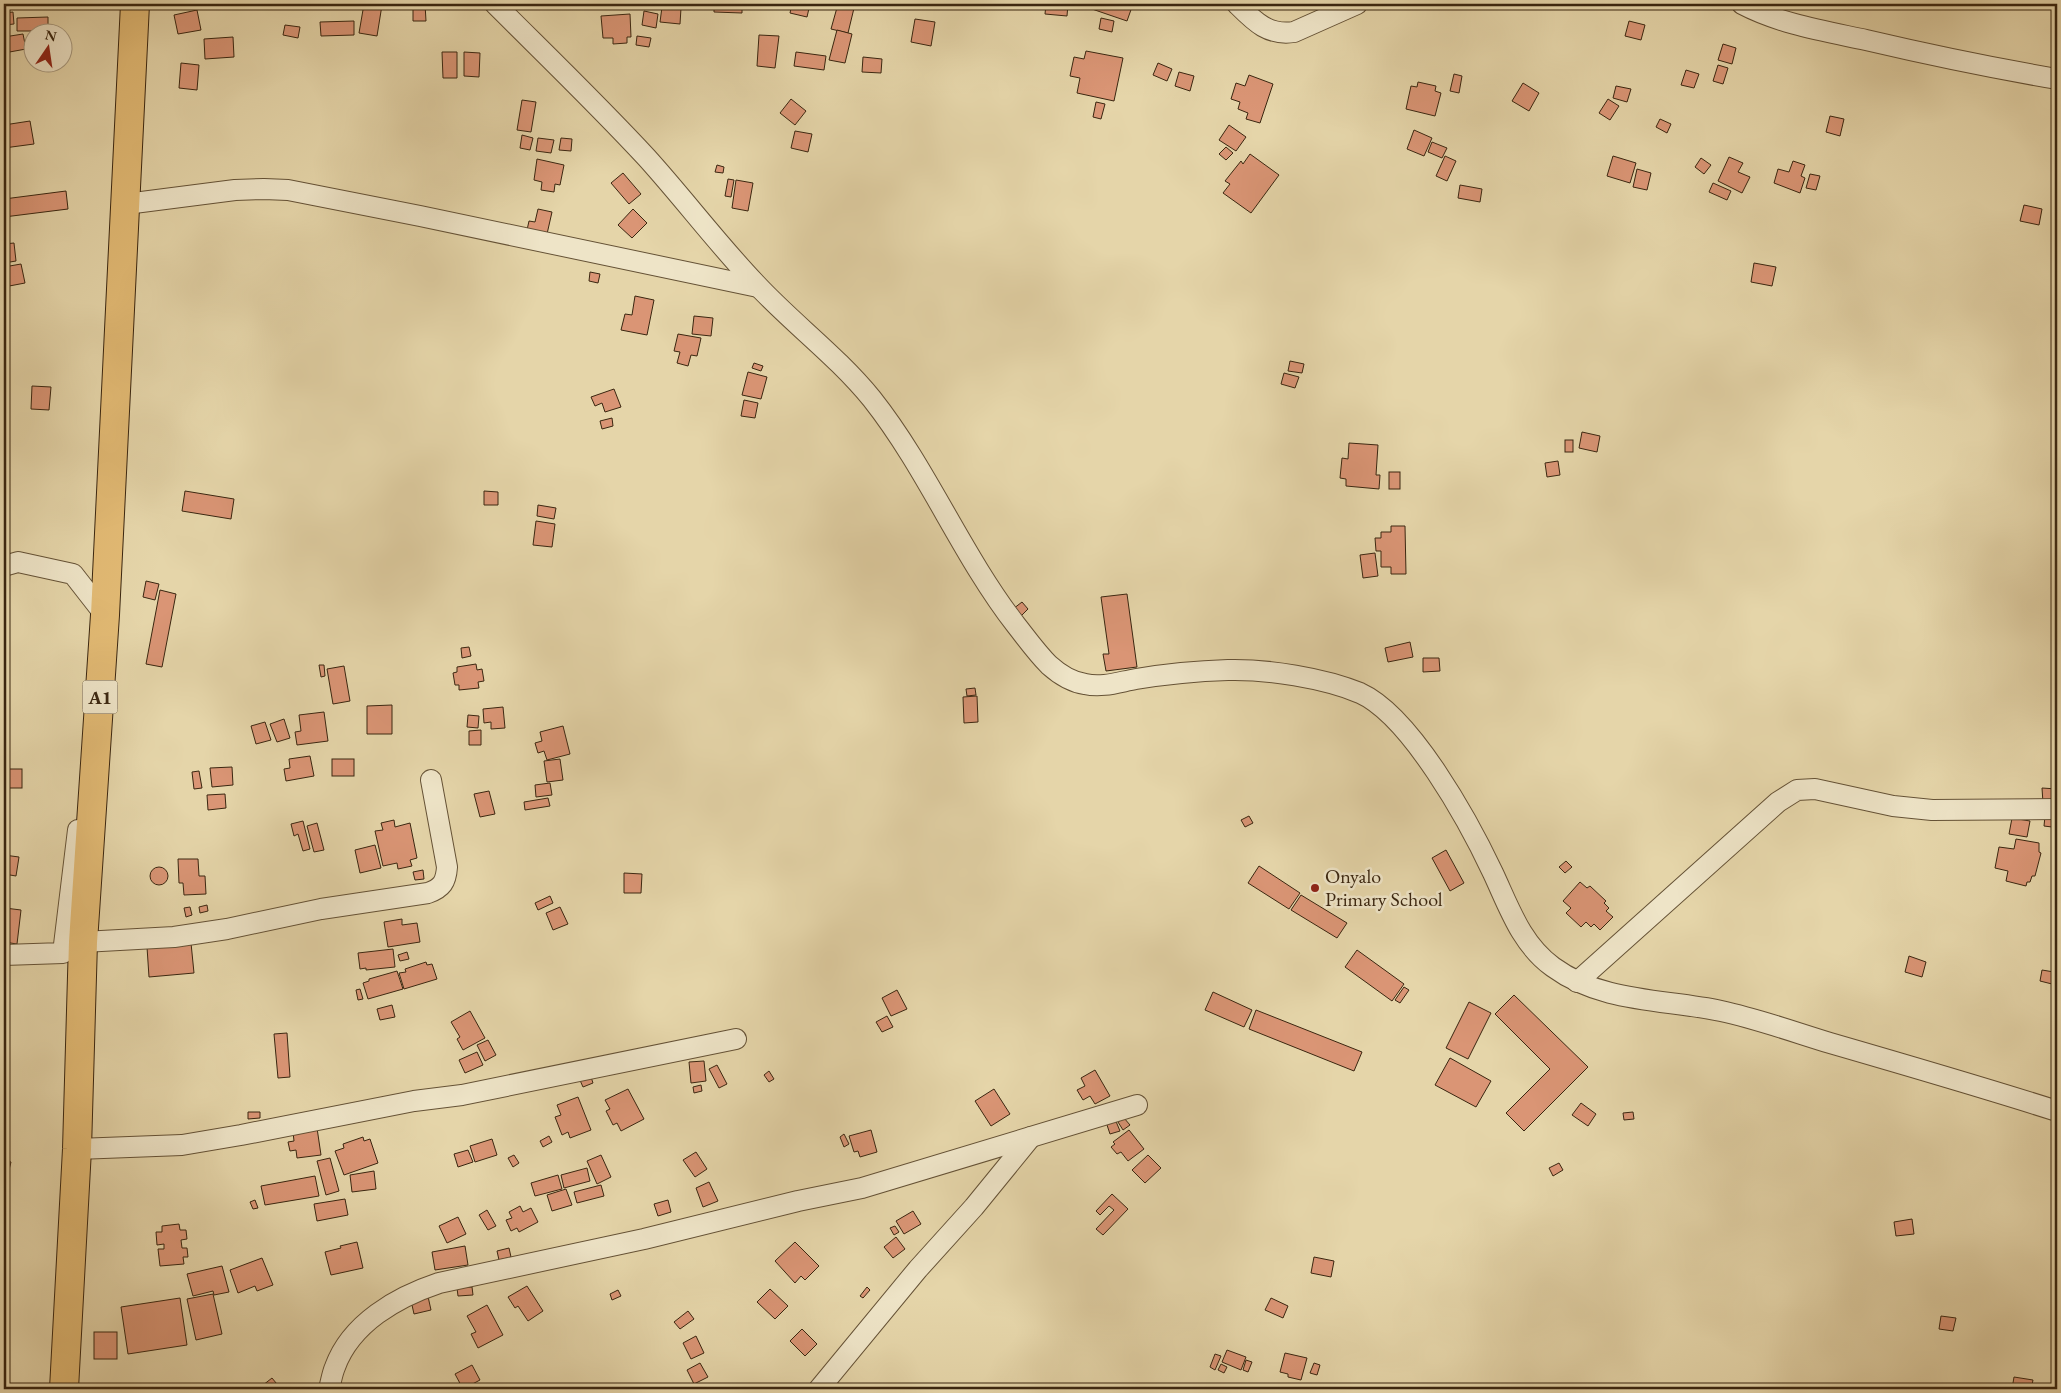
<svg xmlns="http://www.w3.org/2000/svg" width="2061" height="1393" font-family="'EB Garamond',serif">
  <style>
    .building { fill: #da9575; stroke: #3a2610 }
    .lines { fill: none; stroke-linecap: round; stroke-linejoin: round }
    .minor-casing { stroke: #655236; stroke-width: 22 }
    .highway-casing { stroke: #3a2610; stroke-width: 30 }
    .minor { stroke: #eee4c7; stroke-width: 20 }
    .highway { stroke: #e2ba74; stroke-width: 28 }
    .poi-dot { fill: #8f2418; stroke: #eee4c7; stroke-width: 2 }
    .labels { text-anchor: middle; stroke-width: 5; stroke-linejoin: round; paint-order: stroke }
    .shield { fill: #eee4c7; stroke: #705f47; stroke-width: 1 }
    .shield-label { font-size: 19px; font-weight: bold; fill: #3a2610 }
    .poi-label { font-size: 20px; fill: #3a2610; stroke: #eee4c7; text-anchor: start }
  </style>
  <rect width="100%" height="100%" fill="#e5d5a9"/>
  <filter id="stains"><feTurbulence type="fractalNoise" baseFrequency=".004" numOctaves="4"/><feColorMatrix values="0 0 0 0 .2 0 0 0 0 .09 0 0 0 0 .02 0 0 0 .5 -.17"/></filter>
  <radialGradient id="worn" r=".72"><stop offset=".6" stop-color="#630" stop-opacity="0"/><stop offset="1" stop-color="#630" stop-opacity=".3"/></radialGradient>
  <g class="building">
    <polygon points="364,4 382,5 377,36 359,33"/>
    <polygon points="425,4 426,21 413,21 413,5"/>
    <polygon points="714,4 742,4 742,13 714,12"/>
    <polygon points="792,4 810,4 807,17 790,13"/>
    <polygon points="838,4 855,4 848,33 831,29"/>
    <polygon points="1046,4 1068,4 1067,16 1045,14"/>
    <polygon points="1090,4 1133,4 1127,21 1089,8"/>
    <polygon points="662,7 681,8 680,24 660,22"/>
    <polygon points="197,10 201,30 178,34 174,15"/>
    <polygon points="644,11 658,14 656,28 642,25"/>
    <polygon points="13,12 14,24 4,25 4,13"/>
    <polygon points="630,14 631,37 627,37 627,43 613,44 613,38 603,38 601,16"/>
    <polygon points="48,17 48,31 17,31 17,18"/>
    <polygon points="1101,18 1114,21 1112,32 1099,29"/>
    <polygon points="915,19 935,22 931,46 911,42"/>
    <polygon points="354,21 354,35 321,36 320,22"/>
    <polygon points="1629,21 1645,25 1641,40 1625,36"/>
    <polygon points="285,25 300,27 298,38 283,35"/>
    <polygon points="837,30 852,34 845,63 829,60"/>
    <polygon points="23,34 26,49 4,53 4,37"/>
    <polygon points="759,35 779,36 775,68 757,66"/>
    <polygon points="637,36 651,38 649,47 636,45"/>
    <polygon points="233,37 234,57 205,59 204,39"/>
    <polygon points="1723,44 1736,48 1732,64 1718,60"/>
    <polygon points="1086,51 1123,58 1114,101 1077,93 1080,78 1070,76 1074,57 1084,59"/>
    <polygon points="442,52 457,52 457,78 443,78"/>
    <polygon points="464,52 480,53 479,77 464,76"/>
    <polygon points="796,52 826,56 824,70 794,66"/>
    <polygon points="863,57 882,59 881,73 862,72"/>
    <polygon points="181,63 199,65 197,90 179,88"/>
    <polygon points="1158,63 1172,69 1167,81 1153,75"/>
    <polygon points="1718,65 1728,68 1723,84 1713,81"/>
    <polygon points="1686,70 1699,74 1694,88 1681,85"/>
    <polygon points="1179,72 1194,76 1190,91 1175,86"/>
    <polygon points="1454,74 1462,76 1459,93 1450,91"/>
    <polygon points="1249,75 1273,84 1260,123 1246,119 1248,113 1238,109 1240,102 1231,99 1236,83 1245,86"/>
    <polygon points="1418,82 1436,86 1435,91 1441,93 1435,116 1406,109 1411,86 1417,87"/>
    <polygon points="1523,83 1539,93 1529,111 1512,101"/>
    <polygon points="1616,86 1631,89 1627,102 1613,98"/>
    <polygon points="791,99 806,111 795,125 780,113"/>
    <polygon points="1608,99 1619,106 1610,120 1599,113"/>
    <polygon points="522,100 536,102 531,132 517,130"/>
    <polygon points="1096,102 1105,104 1101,119 1093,117"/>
    <polygon points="1830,116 1844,119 1840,136 1826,132"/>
    <polygon points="1660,119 1671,124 1667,133 1656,127"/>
    <polygon points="30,121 34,144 4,148 4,125"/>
    <polygon points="1229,125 1246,137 1236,151 1219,140"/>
    <polygon points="1414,130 1432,138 1424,156 1407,149"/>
    <polygon points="795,131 812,134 808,152 791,148"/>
    <polygon points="522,135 533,138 530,150 520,148"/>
    <polygon points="538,138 554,140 551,153 536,151"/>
    <polygon points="561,138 572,139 571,151 559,150"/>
    <polygon points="1432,142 1447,148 1442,158 1428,152"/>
    <polygon points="1226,147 1233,153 1226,160 1219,154"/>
    <polygon points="1250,154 1279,175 1251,213 1223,193 1230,184 1225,181 1241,161 1243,164"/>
    <polygon points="1445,156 1456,161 1447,181 1436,176"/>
    <polygon points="1613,156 1636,163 1630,183 1607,176"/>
    <polygon points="1729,157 1743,163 1738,172 1750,177 1742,193 1718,181"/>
    <polygon points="1701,158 1711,165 1704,174 1695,167"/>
    <polygon points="537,159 564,165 560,185 555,184 554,192 541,190 542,182 534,180"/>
    <polygon points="1793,161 1805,165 1801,176 1805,178 1800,193 1774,183 1778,169 1789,172"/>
    <polygon points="717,165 724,167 723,173 715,172"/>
    <polygon points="1637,169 1651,173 1647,190 1633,187"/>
    <polygon points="623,173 641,194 629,204 611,183"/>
    <polygon points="1810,174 1820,176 1816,190 1806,188"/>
    <polygon points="728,179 734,180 731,197 725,196"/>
    <polygon points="736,180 753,183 748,211 732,208"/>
    <polygon points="1713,183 1731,191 1727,200 1709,192"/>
    <polygon points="1460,185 1482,189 1480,202 1458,198"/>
    <polygon points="66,191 68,209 4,217 4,199"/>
    <polygon points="2024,205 2042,209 2039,225 2020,221"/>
    <polygon points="538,209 552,212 547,234 527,230 529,221 535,222"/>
    <polygon points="633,209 647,223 632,238 618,225"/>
    <polygon points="14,243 16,261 4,263 4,244"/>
    <polygon points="1754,263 1776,267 1772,286 1751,282"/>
    <polygon points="21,264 25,283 4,287 4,267"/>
    <polygon points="590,272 600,274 598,283 589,281"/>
    <polygon points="635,296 654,300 647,335 621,330 625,314 632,315"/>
    <polygon points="694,316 713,318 711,336 692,334"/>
    <polygon points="678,334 701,338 697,356 691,355 688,366 677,363 680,352 674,351"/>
    <polygon points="1290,361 1304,364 1302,373 1288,371"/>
    <polygon points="754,363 763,366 761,371 752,368"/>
    <polygon points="748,372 767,377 761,399 742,395"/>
    <polygon points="1284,373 1299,377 1295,388 1281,384"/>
    <polygon points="32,386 51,387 49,410 31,409"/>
    <polygon points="614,389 621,407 605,412 602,403 595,406 591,397"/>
    <polygon points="744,400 758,403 755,418 741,416"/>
    <polygon points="612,418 613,426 602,429 600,421"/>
    <polygon points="1582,432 1600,436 1597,452 1579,448"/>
    <rect x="1565" y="440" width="8" height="12"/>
    <polygon points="1349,443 1378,445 1376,475 1380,475 1379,489 1346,486 1346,479 1340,478 1342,458 1348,459"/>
    <polygon points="1558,461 1560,475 1547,477 1545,463"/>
    <rect x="1389" y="472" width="11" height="17"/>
    <polygon points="185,491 234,499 231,519 182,511"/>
    <polygon points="484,491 498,492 498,505 484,505"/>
    <polygon points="538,505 556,508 554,519 537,516"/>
    <polygon points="536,521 555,524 552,547 533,545"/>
    <polygon points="1391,526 1405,526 1406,574 1391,574 1391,567 1381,567 1381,551 1376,551 1375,538 1381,538 1381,532 1391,532"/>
    <polygon points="1375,553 1378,576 1363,578 1360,555"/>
    <polygon points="146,581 159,584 155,600 143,597"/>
    <polygon points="160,590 176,594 162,667 146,664"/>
    <polygon points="1127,594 1137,667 1106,671 1103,654 1109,654 1101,597"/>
    <polygon points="1022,602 1028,609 1020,617 1013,609"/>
    <polygon points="1410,642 1413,657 1388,662 1385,648"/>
    <polygon points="469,647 471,656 462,658 461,648"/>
    <polygon points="1423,658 1439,658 1440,671 1423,672"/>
    <polygon points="476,664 477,670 482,669 484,681 478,682 479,688 459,690 459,685 455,685 453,673 457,672 457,667"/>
    <polygon points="319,665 324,665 325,676 321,677"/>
    <polygon points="344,666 350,701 333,704 327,669"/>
    <polygon points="975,688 976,695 967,696 966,689"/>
    <polygon points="977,696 978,722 964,723 963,697"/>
    <polygon points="392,705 392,734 367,734 367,706"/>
    <polygon points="503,707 505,728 491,729 491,722 484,723 483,709"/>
    <polygon points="324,712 328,741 297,745 295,732 301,731 299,715"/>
    <polygon points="468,715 479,716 478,728 467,727"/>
    <polygon points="284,719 290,738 277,742 270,724"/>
    <polygon points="265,722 271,740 256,744 251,726"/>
    <polygon points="563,726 570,754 547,760 544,751 538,753 535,743 542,741 540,732"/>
    <polygon points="481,730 481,745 469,745 469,731"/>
    <polygon points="2054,738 2057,738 2057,752 2052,752"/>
    <polygon points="310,756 314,776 286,781 284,769 290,768 289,759"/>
    <rect x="332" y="759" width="22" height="17"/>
    <polygon points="560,759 563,780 547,782 544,761"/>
    <polygon points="232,767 233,785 212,787 210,768"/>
    <rect x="4" y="769" width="18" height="19"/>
    <polygon points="199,771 202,788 194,789 192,772"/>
    <polygon points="550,783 552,795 536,797 535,785"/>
    <polygon points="2042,788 2057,789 2057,804 2043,803"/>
    <polygon points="489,791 495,814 480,817 474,794"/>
    <polygon points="225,794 226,808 208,810 207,795"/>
    <polygon points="548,798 550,806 525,810 524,802"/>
    <polygon points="1249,816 1253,823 1245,827 1241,820"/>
    <polygon points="2045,816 2055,817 2052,827 2044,826"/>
    <polygon points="2012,818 2030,821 2027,837 2009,834"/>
    <polygon points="394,820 395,827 410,823 417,858 410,860 412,866 398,869 397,863 383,866 375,831 383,830 381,823"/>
    <polygon points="303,821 310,849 303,851 298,834 294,836 291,824"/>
    <polygon points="317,823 324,850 314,852 307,826"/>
    <polygon points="2016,839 2039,843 2039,852 2041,853 2035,876 2032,876 2030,882 2027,882 2026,886 2006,881 2008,871 1995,868 1999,847 2014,849"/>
    <polygon points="375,845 381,868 360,873 355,850"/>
    <polygon points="1446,850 1464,883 1450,891 1432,858"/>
    <polygon points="4,855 19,857 16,876 4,874"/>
    <polygon points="178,859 198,859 199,876 205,876 206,894 184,895 183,883 179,883"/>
    <polygon points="1566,861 1572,867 1565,873 1559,867"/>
    <polygon points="1259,866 1300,893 1289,909 1248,883"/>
    <circle cx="159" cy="876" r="9"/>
    <polygon points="423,870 424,879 415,880 413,872"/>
    <polygon points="624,873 642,874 641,893 624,893"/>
    <polygon points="1580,882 1587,888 1590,886 1606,901 1604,903 1609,908 1606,911 1613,917 1600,930 1594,924 1591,927 1586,922 1581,927 1566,913 1571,908 1563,901"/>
    <polygon points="1301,895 1347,923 1337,938 1291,910"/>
    <polygon points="550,896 553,903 538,910 535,903"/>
    <polygon points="207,905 208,911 200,913 199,907"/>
    <polygon points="190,907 192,915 186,917 184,908"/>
    <polygon points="560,907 568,924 553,930 546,913"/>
    <polygon points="5,908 21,910 17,944 4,942"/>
    <polygon points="402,919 402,925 417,923 420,942 388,947 384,922"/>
    <polygon points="2055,936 2057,937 2057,951 2053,950"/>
    <polygon points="191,943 194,973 149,977 147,947"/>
    <polygon points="393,949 395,967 366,970 366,968 360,969 358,953"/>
    <polygon points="1357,950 1404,984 1392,1001 1345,967"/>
    <polygon points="407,952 409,959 400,961 398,955"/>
    <polygon points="1909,956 1926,962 1922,977 1905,972"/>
    <polygon points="426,962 427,965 432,964 437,979 404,989 399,973 406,972 405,969"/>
    <polygon points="2042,970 2054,972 2052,984 2040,981"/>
    <polygon points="397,971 403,989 368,999 363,983 369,981 369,979"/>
    <polygon points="1404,987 1409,990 1400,1003 1395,1000"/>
    <polygon points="360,989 363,999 358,1000 356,990"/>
    <polygon points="897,990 907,1009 891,1016 882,998"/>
    <polygon points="1213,992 1252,1010 1244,1027 1205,1010"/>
    <polygon points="1514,995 1588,1067 1524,1131 1506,1113 1550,1069 1495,1014"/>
    <polygon points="1469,1002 1491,1013 1468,1059 1446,1048"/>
    <polygon points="392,1005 395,1017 380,1020 377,1009"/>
    <polygon points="1256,1010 1362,1052 1354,1071 1249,1029"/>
    <polygon points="470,1011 485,1038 463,1050 457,1039 460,1037 451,1022"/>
    <polygon points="887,1016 893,1027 882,1032 876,1022"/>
    <polygon points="287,1033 290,1077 278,1078 274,1034"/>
    <polygon points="488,1040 496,1055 485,1061 477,1045"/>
    <polygon points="477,1052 483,1065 465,1073 459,1060"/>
    <polygon points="1450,1058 1491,1081 1476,1107 1435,1085"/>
    <polygon points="704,1061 706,1081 691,1083 689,1062"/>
    <polygon points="717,1065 727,1084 719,1088 709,1069"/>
    <polygon points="1095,1070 1110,1096 1095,1104 1090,1096 1083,1100 1077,1090 1085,1086 1081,1078"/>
    <polygon points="769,1071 774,1079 769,1082 764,1075"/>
    <polygon points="590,1074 593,1083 583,1087 579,1078"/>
    <polygon points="701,1085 702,1091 694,1093 693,1087"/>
    <polygon points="628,1089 644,1119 621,1131 617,1123 613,1125 606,1111 610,1109 605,1100"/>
    <polygon points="994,1089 1010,1114 991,1126 975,1101"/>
    <polygon points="578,1097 591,1130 570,1138 568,1132 562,1135 555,1117 561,1115 557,1105"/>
    <polygon points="1581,1103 1596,1114 1588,1126 1572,1115"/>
    <polygon points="248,1112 260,1112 260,1118 248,1119"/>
    <polygon points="1633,1112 1634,1119 1624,1120 1623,1113"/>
    <polygon points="1124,1118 1130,1125 1123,1130 1118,1122"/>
    <polygon points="1115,1119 1120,1131 1110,1134 1106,1122"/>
    <polygon points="317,1128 321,1155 297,1158 296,1150 290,1151 288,1142 294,1141 293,1132"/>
    <polygon points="871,1130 877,1152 860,1157 858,1151 854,1152 849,1136"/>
    <polygon points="1129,1130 1144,1149 1128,1161 1121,1152 1117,1154 1111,1147 1115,1144 1113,1142"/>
    <polygon points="844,1134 849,1144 844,1147 840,1137"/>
    <polygon points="549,1136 552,1142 543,1147 540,1141"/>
    <polygon points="363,1137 364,1141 370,1139 378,1163 344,1175 335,1151 344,1148 343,1144"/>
    <polygon points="492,1139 497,1155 475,1162 470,1146"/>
    <polygon points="468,1150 473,1162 458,1167 454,1154"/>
    <polygon points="696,1152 707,1169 695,1177 683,1160"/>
    <polygon points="514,1155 519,1163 513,1167 508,1158"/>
    <polygon points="601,1155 611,1177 597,1184 587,1161"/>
    <polygon points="1148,1155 1161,1168 1145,1183 1132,1170"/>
    <polygon points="330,1158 339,1191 326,1195 317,1161"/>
    <polygon points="4,1160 11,1162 7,1178 4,1178"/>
    <polygon points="1559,1163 1563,1170 1553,1176 1549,1168"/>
    <polygon points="587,1168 590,1181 564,1188 561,1175"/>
    <polygon points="374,1171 376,1189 352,1192 350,1175"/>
    <polygon points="558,1175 562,1189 535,1196 531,1183"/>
    <polygon points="315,1176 319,1196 265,1205 261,1186"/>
    <polygon points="709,1182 718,1201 703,1207 696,1188"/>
    <polygon points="601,1185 604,1196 577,1203 574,1192"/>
    <polygon points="566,1189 572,1205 552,1211 547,1195"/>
    <polygon points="1112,1194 1128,1209 1103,1235 1096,1229 1114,1210 1109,1206 1100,1215 1096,1211"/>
    <polygon points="345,1199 348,1215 317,1221 314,1204"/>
    <polygon points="255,1200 258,1208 253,1209 250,1202"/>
    <polygon points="668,1200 671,1212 658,1216 654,1204"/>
    <polygon points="520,1206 523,1212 531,1208 538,1222 519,1232 517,1228 511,1231 506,1220 512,1218 509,1212"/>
    <polygon points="487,1210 496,1226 488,1230 479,1215"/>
    <polygon points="913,1211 921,1224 904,1234 896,1221"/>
    <polygon points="458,1217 466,1234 447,1243 439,1226"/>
    <polygon points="1912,1219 1914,1234 1896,1236 1894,1222"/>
    <polygon points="179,1224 180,1230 186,1230 187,1239 181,1240 182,1248 187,1248 188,1257 183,1257 184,1264 160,1266 158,1249 164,1249 164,1244 157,1245 156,1232 162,1232 162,1226"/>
    <polygon points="895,1226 899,1232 894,1235 890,1228"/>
    <polygon points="896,1237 905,1249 893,1258 884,1247"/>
    <polygon points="357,1242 363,1268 331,1275 325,1252 341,1248 340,1246"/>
    <polygon points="795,1242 819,1266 805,1280 801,1276 795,1283 775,1261"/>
    <polygon points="465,1246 468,1265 435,1270 432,1252"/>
    <polygon points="509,1248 511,1257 499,1260 497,1251"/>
    <polygon points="1314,1257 1334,1261 1331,1277 1311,1273"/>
    <polygon points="262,1258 273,1285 257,1291 255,1286 238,1293 230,1270"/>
    <polygon points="222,1266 229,1292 214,1295 213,1291 193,1296 187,1274"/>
    <polygon points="527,1286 543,1311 528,1321 518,1306 515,1308 508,1297"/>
    <polygon points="472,1287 473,1295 458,1296 457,1288"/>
    <polygon points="867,1287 870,1290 863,1298 860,1296"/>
    <polygon points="770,1289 788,1306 775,1319 757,1302"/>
    <polygon points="618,1290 621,1296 612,1300 610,1294"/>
    <polygon points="427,1292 431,1310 414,1314 410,1296"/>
    <polygon points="213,1294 222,1334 196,1340 187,1299"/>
    <polygon points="180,1298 187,1345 128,1354 121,1307"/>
    <polygon points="1271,1298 1288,1306 1283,1318 1265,1310"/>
    <polygon points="487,1305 503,1335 478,1348 471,1334 476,1332 467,1316"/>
    <polygon points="688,1311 694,1319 680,1329 674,1322"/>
    <polygon points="1941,1316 1956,1318 1953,1331 1939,1329"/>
    <polygon points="802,1329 817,1344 805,1356 790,1341"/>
    <rect x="94" y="1332" width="23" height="27"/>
    <polygon points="696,1336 704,1353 691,1359 683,1343"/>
    <polygon points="1227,1350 1246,1357 1241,1370 1222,1362"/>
    <polygon points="1285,1353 1307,1358 1301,1380 1288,1377 1288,1374 1280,1372"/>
    <polygon points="1215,1354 1221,1356 1215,1370 1210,1367"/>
    <polygon points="1246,1360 1252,1362 1248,1372 1243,1370"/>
    <polygon points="700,1363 708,1377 694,1384 687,1370"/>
    <polygon points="1314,1363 1320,1365 1317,1375 1310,1373"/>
    <polygon points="1221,1364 1227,1367 1224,1373 1218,1370"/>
    <polygon points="472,1365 480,1380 463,1389 455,1374"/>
    <polygon points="2014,1377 2033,1380 2031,1389 2012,1389"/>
    <polygon points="272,1378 281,1389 258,1389"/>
    <polygon points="1577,1384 1605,1387 1605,1389 1577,1389"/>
  </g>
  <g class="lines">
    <g class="minor-casing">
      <g id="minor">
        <path d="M495,4C546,55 598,105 647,158C684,199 717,243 755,283C793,324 836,355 872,399C928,470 961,554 1016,625C1027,639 1037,653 1049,665C1059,674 1071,682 1085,684C1102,688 1119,682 1136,679C1166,674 1197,671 1228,670C1267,669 1324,678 1360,693C1411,716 1469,822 1493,873C1509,907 1521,944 1553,967C1602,1003 1665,999 1721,1011C1758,1019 1794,1032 1830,1043C1906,1065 1982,1087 2057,1111"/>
        <path d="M1237,4C1254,21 1268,36 1294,32L1357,4"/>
        <path d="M1742,4C1780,24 1824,31 1866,40C1930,55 1993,68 2057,79"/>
        <polyline points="126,204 235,190 264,189 288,190 420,216 758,287"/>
        <polyline points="4,566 18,562 73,574 105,615 105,620"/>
        <path d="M83,942L174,937L227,929L321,909L428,893C442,888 446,882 447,867L431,780"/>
        <polyline points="4,955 63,953 78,830"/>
        <polyline points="1577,982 1778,802 1797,790 1815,789 1893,806 1932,810 2057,809"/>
        <polyline points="77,1149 182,1145 241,1135 414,1101 462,1095 736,1039"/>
        <path d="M329,1389C331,1382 332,1374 335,1367C351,1323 397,1297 439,1283L644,1239L798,1201L862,1188L1137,1105"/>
        <polyline points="819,1389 918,1269 974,1207 1031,1137"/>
      </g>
    </g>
    <g class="highway-casing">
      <polyline id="highway" points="64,1389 77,1149 83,942 105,615 135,4"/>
    </g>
    <use href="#minor" class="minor"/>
    <use href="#highway" class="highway"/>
  </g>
  <circle class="poi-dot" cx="1315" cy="888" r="5"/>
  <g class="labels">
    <rect class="shield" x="82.5" y="680.5" width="35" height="33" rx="4"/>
    <g class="shield-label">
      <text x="100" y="704">A1</text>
    </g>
    <g class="poi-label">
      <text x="1325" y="883">Onyalo<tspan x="1325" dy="23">Primary School</tspan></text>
    </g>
  </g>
  <rect width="2061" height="1393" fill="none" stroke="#e5d5a9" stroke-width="20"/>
  <rect x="5" y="5" width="2051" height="1383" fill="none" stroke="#3a2610" stroke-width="2.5"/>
  <rect x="10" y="10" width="2041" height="1373" fill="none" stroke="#3a2610"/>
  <g transform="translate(48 48) rotate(13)"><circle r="24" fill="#eee4c7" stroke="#a6987e"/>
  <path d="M0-4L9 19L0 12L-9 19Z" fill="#8f2418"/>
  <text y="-8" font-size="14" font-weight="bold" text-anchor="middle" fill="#3a2610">N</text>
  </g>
  <rect width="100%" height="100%" filter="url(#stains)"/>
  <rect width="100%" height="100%" fill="url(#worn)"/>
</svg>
